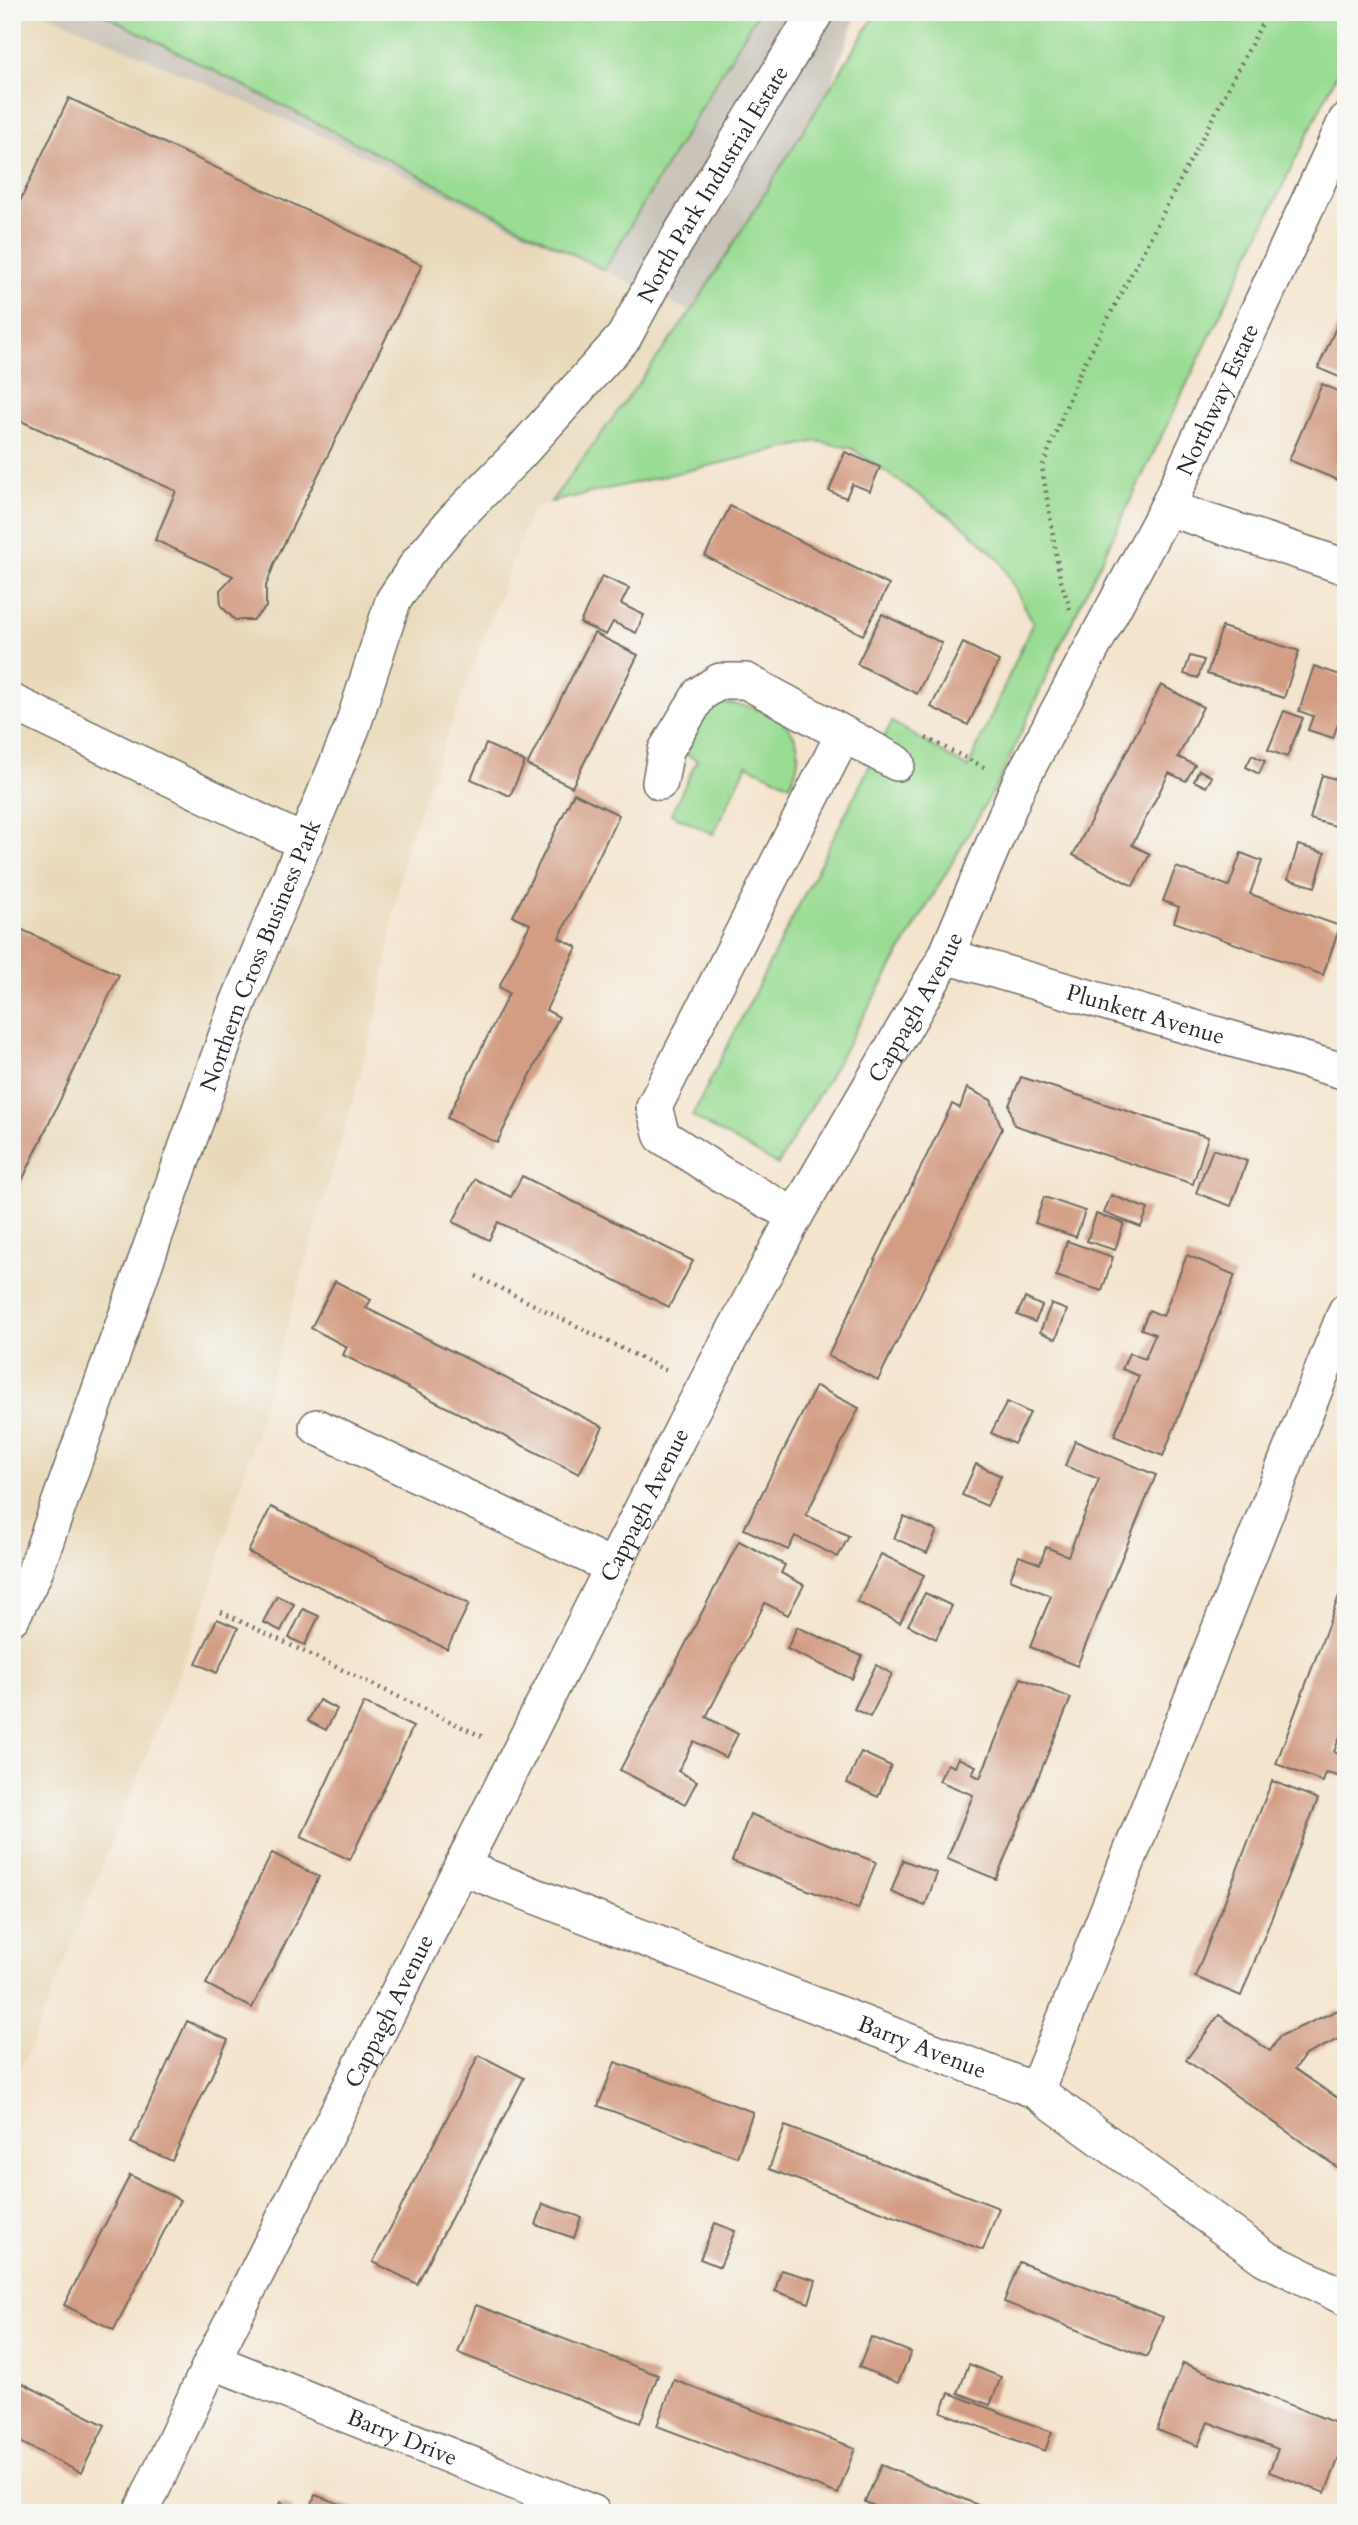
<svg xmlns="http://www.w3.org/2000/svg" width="1358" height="2525" font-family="Cardo,serif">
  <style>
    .built { fill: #e9d9ba }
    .industrial { fill: #c9c3b8 }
    .green { fill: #99dc93; stroke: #62845f; stroke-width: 2 }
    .building { fill: #d39d84 }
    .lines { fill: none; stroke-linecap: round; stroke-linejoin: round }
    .minor-casing { stroke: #716c64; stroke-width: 38 }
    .path { stroke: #716c64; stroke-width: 4.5; stroke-dasharray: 2 5; stroke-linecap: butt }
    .minor { stroke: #fff; stroke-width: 35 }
    .labels { text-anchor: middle; stroke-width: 5; stroke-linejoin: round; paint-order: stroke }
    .street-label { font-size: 23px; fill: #2b2b2b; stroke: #f6f6f2 }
  </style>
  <rect width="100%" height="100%" fill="#f6f6f2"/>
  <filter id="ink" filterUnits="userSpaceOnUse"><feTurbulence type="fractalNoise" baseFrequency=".0143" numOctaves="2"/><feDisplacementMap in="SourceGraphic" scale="14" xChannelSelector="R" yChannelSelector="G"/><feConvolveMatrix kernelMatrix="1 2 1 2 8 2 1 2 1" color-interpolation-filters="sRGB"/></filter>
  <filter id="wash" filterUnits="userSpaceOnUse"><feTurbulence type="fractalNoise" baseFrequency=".00686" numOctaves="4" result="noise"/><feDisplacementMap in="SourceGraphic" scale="28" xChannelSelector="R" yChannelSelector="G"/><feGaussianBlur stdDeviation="1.57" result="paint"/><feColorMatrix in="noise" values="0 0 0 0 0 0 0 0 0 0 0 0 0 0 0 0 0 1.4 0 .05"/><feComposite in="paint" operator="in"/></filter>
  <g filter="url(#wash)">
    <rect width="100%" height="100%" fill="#f4e4ce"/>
    <polygon class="built" points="12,12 43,12 313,132 691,312 549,504 532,509 405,849 377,1016 206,1604 32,2044 12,2083"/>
    <polygon class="industrial" points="43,12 858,12 827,94 691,312 313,132"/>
    <g class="green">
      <polygon points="99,12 320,12 321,15 334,12 758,12 604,270"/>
      <polygon points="877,12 1346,12 1346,55 1060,646 1000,779 778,1165 692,1116 892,722 968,768 1033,622 999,559 964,526 851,448 817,441 551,502 691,312"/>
      <path d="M710,703C762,703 820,723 790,785L747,765L713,834L671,814L697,760L686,754Z"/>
    </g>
    <g id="blocks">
      <g class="building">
        <polygon points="69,98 422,265 275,562 266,586 266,607 253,620 235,620 221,606 220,590 233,576 155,540 176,491 12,417 12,218"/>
        <polygon points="1346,305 1346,380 1318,368"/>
        <polygon points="1322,384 1346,395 1346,467 1340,481 1289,460"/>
        <polygon points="845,452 880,467 870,491 852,484 846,498 829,491"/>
        <polygon points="730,506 889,585 863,635 705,556"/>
        <polygon points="602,576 629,588 621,604 644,615 636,633 613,622 606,635 580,623"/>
        <polygon points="882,614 942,643 917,694 857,664"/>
        <polygon points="1222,627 1299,651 1284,698 1207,674"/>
        <polygon points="594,633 638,655 572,787 527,765"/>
        <polygon points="963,643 999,661 968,725 931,707"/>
        <polygon points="1190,656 1204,660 1198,678 1184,674"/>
        <polygon points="1314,666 1346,677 1346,727 1338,724 1333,738 1308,730 1313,716 1299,711"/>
        <polygon points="1161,685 1203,707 1178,757 1195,765 1186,781 1169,773 1132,845 1150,854 1133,886 1073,855"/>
        <polygon points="1284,711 1303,718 1287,757 1268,750"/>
        <polygon points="486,744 525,762 510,796 471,779"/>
        <polygon points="1252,755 1265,761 1259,774 1246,767"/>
        <polygon points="1199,770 1212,777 1206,787 1194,781"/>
        <polygon points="1322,775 1346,782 1346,829 1310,819"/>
        <polygon points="574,793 619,815 559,938 577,947 546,1010 559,1017 497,1143 447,1118 509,993 499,987 530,924 513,916"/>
        <polygon points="1298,845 1325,853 1315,887 1288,879"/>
        <polygon points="1241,853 1262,861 1250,894 1340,926 1323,975 1174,922 1179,907 1163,901 1176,867 1229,886"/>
        <polygon points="12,925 119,975 12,1202"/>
        <polygon points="1021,1077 1208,1137 1193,1184 1014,1125 1009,1105"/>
        <polygon points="967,1088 991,1100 1002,1129 878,1380 828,1356 952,1104 960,1108"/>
        <polygon points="1213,1149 1247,1161 1231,1206 1196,1193"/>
        <polygon points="522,1176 693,1261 669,1307 498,1222 489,1240 453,1222 475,1179 511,1197"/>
        <polygon points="1111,1195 1148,1209 1141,1227 1104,1213"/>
        <polygon points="1044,1197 1085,1211 1076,1237 1035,1223"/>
        <polygon points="1096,1214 1124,1223 1115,1250 1087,1241"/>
        <polygon points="1067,1241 1113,1257 1102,1291 1056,1276"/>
        <polygon points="1187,1255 1235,1275 1163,1456 1114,1436 1139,1376 1122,1369 1129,1353 1145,1359 1155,1334 1141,1329 1149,1310 1163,1316"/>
        <polygon points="335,1281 371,1300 366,1308 603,1427 579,1474 343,1355 347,1347 311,1328"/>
        <polygon points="1025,1298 1042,1306 1035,1322 1017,1315"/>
        <polygon points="1051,1304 1067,1310 1056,1339 1040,1332"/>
        <polygon points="816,1386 859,1408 806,1515 849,1536 838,1557 795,1536 788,1550 744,1529"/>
        <polygon points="1007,1402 1030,1413 1014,1444 991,1433"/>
        <polygon points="1075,1441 1156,1475 1077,1666 1030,1647 1051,1596 1010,1579 1019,1556 1040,1564 1046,1547 1068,1556 1099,1479 1065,1466"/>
        <polygon points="976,1464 1001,1476 987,1506 962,1495"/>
        <polygon points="271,1507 469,1604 447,1649 248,1552"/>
        <polygon points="904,1516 937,1531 927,1553 894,1538"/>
        <polygon points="739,1541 785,1565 781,1573 804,1585 788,1615 765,1603 706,1717 738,1734 726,1758 694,1741 678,1771 697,1781 685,1804 620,1770"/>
        <polygon points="881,1554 924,1575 900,1623 857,1602"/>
        <polygon points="1342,1588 1346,1590 1346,1720 1334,1752 1346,1757 1346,1778 1326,1773 1323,1782 1276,1764"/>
        <polygon points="925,1593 952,1606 936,1639 908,1625"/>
        <polygon points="277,1596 294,1604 281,1631 263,1622"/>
        <polygon points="303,1609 319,1616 305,1645 289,1638"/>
        <polygon points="217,1619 238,1628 217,1673 196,1663"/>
        <polygon points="797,1627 862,1656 852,1679 787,1649"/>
        <polygon points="876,1665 892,1674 870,1717 854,1709"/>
        <polygon points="1021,1678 1071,1698 996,1879 947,1859 973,1795 939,1781 947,1764 954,1767 958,1758 976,1766 972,1774 980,1778"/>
        <polygon points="319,1700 337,1709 326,1730 308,1721"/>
        <polygon points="364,1703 413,1727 350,1860 301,1837"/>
        <polygon points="861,1752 891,1766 878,1797 847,1783"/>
        <polygon points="1272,1781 1318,1799 1241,1996 1195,1977"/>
        <polygon points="750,1814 876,1862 858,1909 732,1861"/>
        <polygon points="272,1853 319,1877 252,2008 206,1984"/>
        <polygon points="903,1860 937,1873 925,1906 891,1892"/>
        <polygon points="1338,2010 1346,2036 1305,2055 1295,2069 1346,2104 1346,2160 1340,2169 1186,2060 1219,2015 1270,2051 1280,2036"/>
        <polygon points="187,2021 228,2040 172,2161 131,2143"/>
        <polygon points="479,2055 524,2078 417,2284 373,2262"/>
        <polygon points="615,2062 753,2112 737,2157 598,2106"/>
        <polygon points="785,2126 999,2208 983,2250 769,2169"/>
        <polygon points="130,2175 180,2200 114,2330 64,2305"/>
        <polygon points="543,2204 581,2217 574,2238 536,2225"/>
        <polygon points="715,2223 735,2231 720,2267 700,2259"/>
        <polygon points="1019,2262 1163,2317 1147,2357 1004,2302"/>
        <polygon points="781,2270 816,2280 809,2303 775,2291"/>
        <polygon points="476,2305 658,2375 640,2423 458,2353"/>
        <polygon points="871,2337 911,2352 898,2383 859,2367"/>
        <polygon points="1183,2363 1346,2427 1346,2440 1325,2493 1269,2472 1278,2449 1208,2422 1198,2446 1157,2430"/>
        <polygon points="969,2364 1001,2377 990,2405 958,2393"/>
        <polygon points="12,2378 105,2425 81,2473 12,2438"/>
        <polygon points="674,2380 855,2448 838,2494 657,2426"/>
        <polygon points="949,2393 1052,2432 1045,2451 941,2412"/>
        <polygon points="881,2465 942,2490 997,2513 890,2513 865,2502"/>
        <polygon points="315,2495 363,2512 363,2513 309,2513"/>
        <polygon points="281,2502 293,2509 291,2513 275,2513"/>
      </g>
    </g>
  </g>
  <g filter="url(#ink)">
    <use href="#blocks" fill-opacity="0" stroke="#716c64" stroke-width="2"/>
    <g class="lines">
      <g class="minor-casing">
        <g id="minor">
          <polyline points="1167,508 1346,567"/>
          <polyline points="12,702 305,843"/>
          <polyline points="660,782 666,750 700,694 720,681 746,681 897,763"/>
          <path id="s1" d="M946,956L1346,1072"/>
          <polyline points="795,1216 721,1174 662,1136 654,1107 843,735"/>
          <polyline points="317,1427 613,1567"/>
          <path id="s2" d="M12,1617L34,1574L238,1003L352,728L393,601L418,563L454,520L519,454L624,337L668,255L816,12"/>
          <path id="s3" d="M461,1867L1036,2091L1265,2258L1346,2298"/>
          <polyline points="1036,2091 1346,1311"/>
          <path id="s4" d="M212,2361L593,2513"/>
          <path id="s5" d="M141,2513L212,2361L689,1416L795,1216L946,956L1019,784L1167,508L1346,121"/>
        </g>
      </g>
      <g class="path">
        <polyline points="1070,609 1060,578 1042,467 1079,374 1268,12"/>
        <polyline points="926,738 984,767"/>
        <polyline points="476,1276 669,1372"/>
        <polyline points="221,1612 485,1738"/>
      </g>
      <use href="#minor" class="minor"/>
    </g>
  </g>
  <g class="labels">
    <g class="street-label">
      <text dy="8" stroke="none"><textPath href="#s2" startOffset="1614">North Park Industrial Estate</textPath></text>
      <text dy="8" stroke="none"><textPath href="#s5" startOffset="2373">Northway Estate</textPath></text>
      <text dy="8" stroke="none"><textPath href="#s2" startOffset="707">Northern Cross Business Park</textPath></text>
      <text dy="8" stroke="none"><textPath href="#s5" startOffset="1694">Cappagh Avenue</textPath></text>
      <text dy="8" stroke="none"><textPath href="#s1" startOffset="208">Plunkett Avenue</textPath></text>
      <text dy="8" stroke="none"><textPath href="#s5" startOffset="1127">Cappagh Avenue</textPath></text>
      <text dy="8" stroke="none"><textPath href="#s5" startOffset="560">Cappagh Avenue</textPath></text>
      <text dy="8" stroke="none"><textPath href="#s3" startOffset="495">Barry Avenue</textPath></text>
      <text dy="8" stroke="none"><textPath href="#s4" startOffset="205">Barry Drive</textPath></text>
    </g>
  </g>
  <rect width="1358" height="2525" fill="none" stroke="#f6f6f2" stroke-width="42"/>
</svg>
